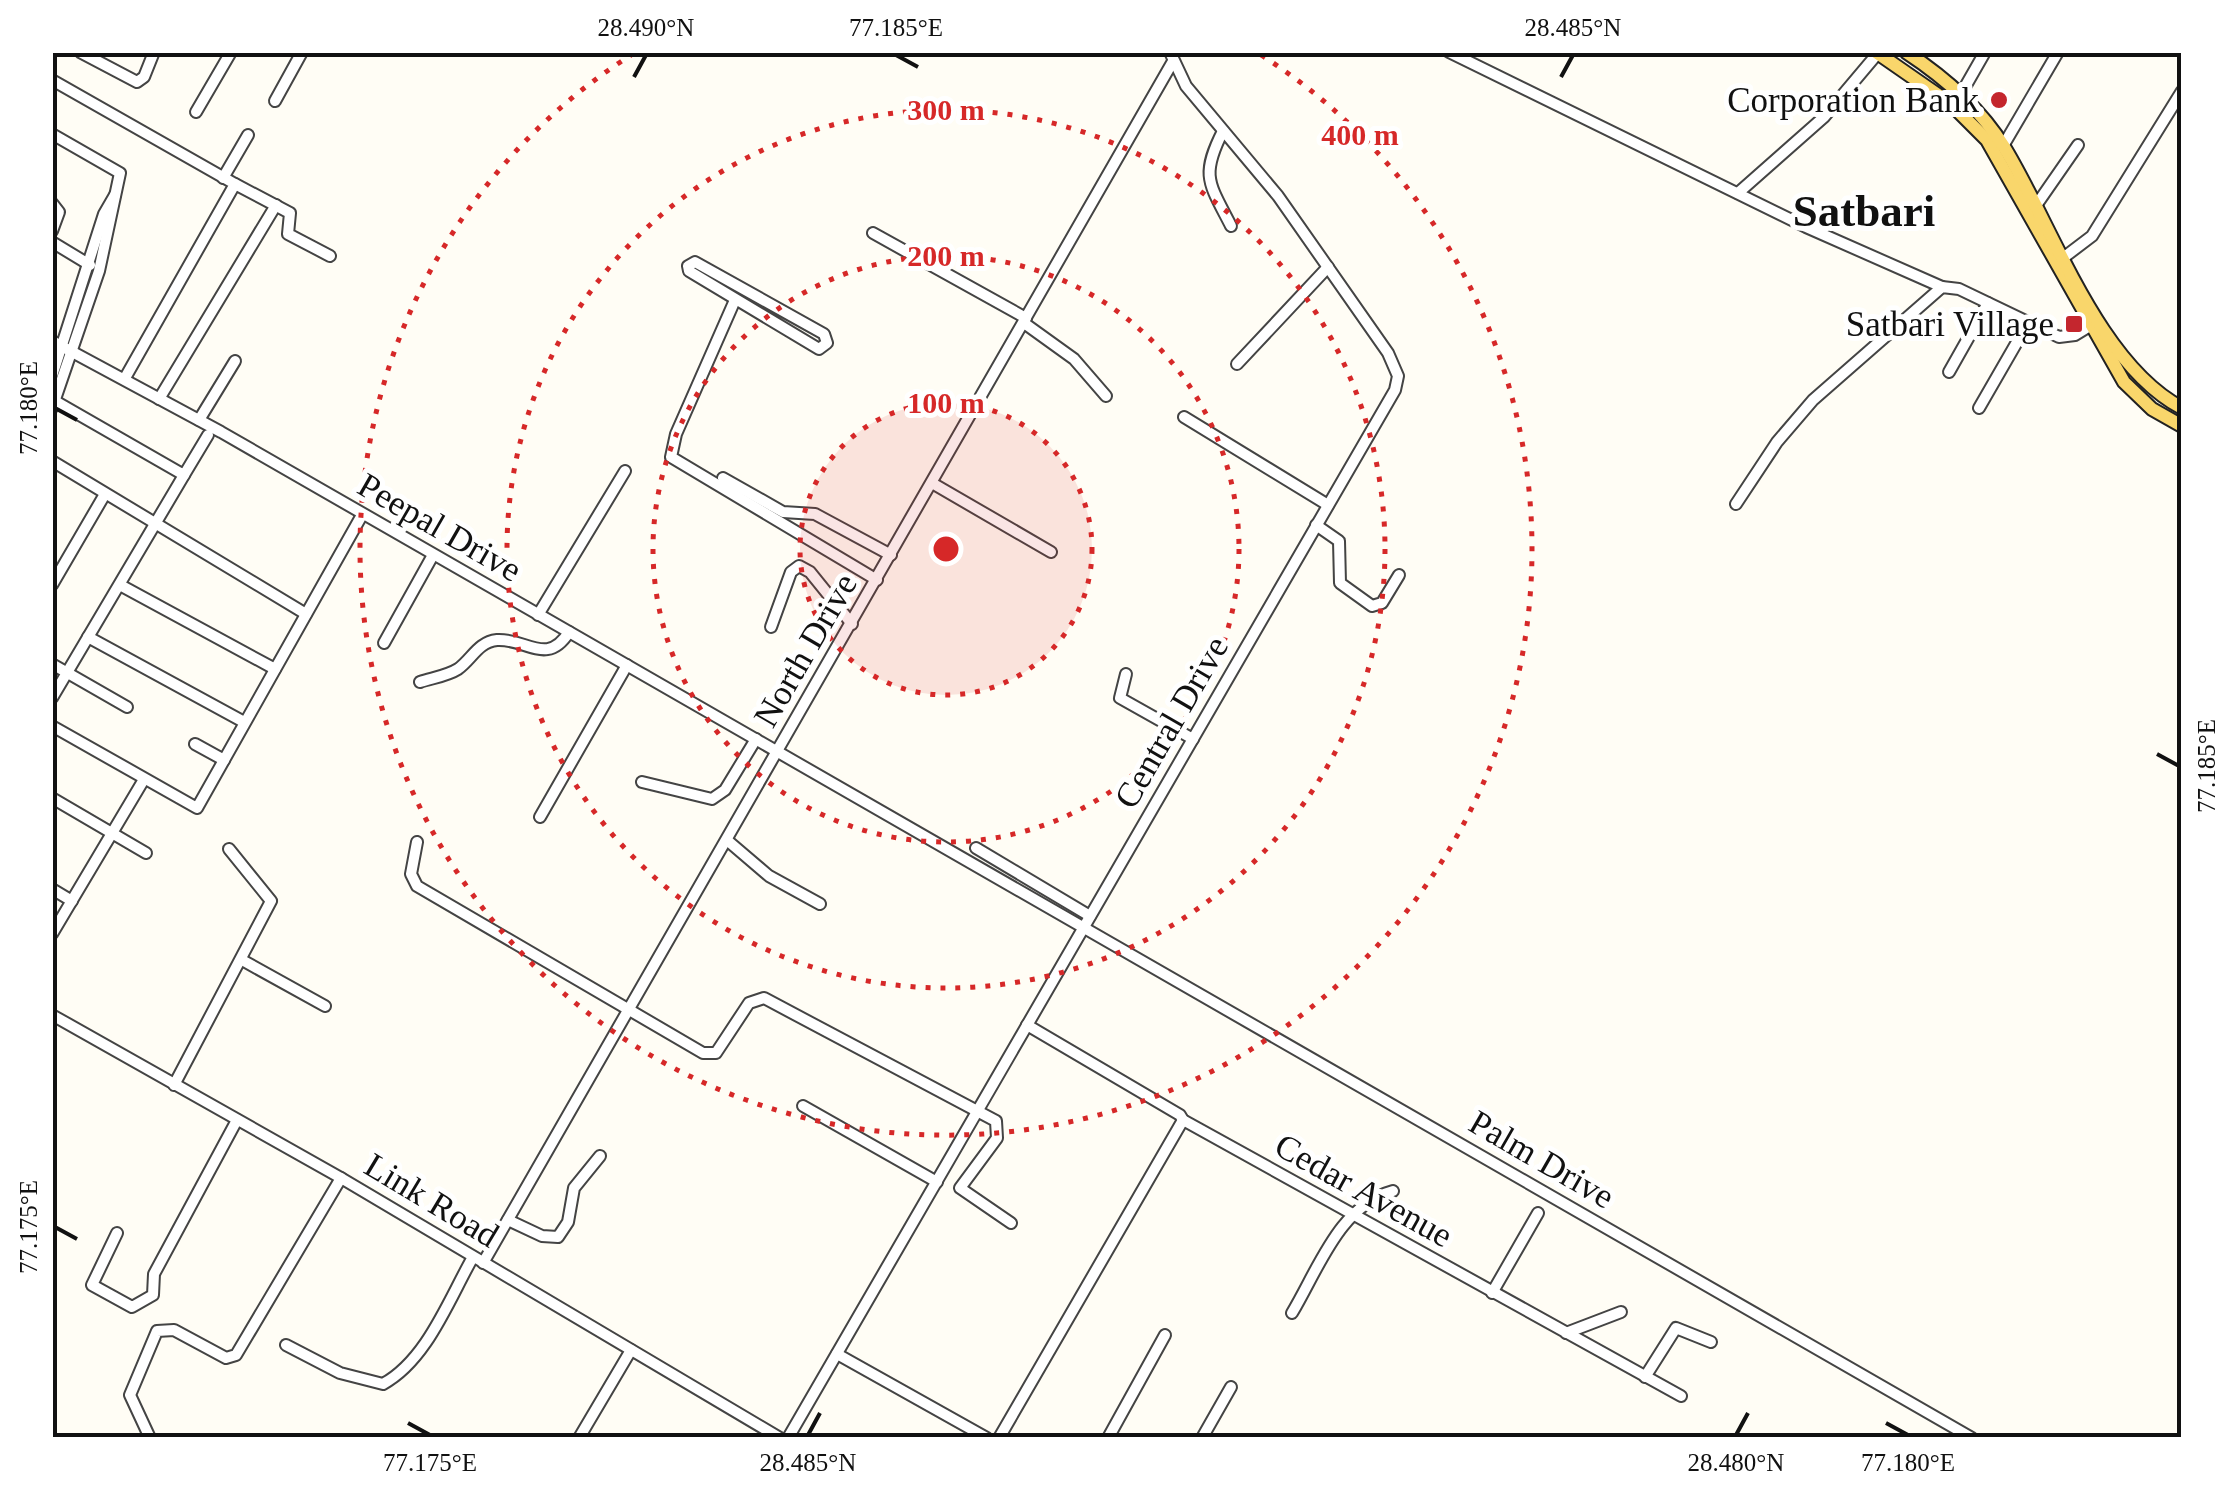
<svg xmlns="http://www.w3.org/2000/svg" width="2234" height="1490" font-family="Georgia,serif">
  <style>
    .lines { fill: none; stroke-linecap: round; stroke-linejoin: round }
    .minor-casing { stroke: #444; stroke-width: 14 }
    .major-casing { stroke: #222; stroke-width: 16 }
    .minor { stroke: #fff; stroke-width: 10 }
    .major { stroke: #f9d66b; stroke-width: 12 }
    .ticks { fill: none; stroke: #111; stroke-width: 4 }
    .ring { fill: none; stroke: #d62828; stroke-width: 5; stroke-dasharray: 5 10 }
    .poi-dot { fill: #c4262e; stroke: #fff; stroke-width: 4 }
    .labels { text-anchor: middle; stroke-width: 10; stroke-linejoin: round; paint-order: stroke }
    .poi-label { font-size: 35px; fill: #111; stroke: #fff; text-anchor: end }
    .street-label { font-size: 35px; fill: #111; stroke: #fff }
    .district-label { font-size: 45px; font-weight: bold; fill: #111; stroke: #fff }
    .centre { fill: #d62828; stroke: #fff; stroke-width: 5 }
    .ring-label { font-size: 30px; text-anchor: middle; font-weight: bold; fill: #d62828; stroke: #fff; stroke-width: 10; stroke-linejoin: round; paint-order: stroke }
    .neatline { fill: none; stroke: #111; stroke-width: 4 }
    .ticks-label { font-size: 25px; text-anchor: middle; fill: #111 }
  </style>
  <rect width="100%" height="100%" fill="#fffdf5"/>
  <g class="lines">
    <g class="minor-casing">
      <g id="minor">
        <polyline points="80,52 137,82 144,77 154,52"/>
        <polyline points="1449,52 1806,227 1942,287"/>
        <polyline points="52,80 235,184 125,378"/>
        <polyline points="1961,94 1985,52"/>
        <polyline points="275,101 302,52"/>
        <polyline points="196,112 231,52"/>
        <path d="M1223,131C1200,176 1209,183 1231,226"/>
        <polyline points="52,134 120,173 99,271 52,408"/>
        <polyline points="2003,146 2058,52"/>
        <polyline points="223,178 248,135"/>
        <polyline points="235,184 290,213 288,234 330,256"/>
        <polyline points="1738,193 1824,117 1878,53"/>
        <polyline points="52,203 59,212 52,231"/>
        <polyline points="2035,207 2078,145"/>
        <polyline points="873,233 1026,318"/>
        <polyline points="52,242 90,265"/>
        <polyline points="2063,258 2092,236 2182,91"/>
        <polygon points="695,262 824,334 827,343 819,349 689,271 688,266"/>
        <polyline points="735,300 676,434 671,457 877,580"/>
        <polyline points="1024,323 1074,359 1106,396"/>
        <polyline points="52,341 221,432 1972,1438"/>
        <polyline points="1237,364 1328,267"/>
        <polyline points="1949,372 1988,303"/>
        <polyline points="52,376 104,214 115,195"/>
        <polyline points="159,399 276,205"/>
        <polyline points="55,401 184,475 208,435"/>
        <polyline points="1979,408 2028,323"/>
        <polyline points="1184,417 1328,505"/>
        <polyline points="199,420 235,361"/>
        <polyline points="52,461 306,614"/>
        <polyline points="723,478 783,512 815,514 891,555"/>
        <polyline points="932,483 1051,552"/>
        <polyline points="1736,504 1777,442 1813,400 1942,287 1959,289 2059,337 2075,335 2098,321"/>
        <polyline points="1316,525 1339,541 1340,583 1372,606 1382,603 1399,575"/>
        <polyline points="52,585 105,494"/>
        <polyline points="120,585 275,669"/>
        <polyline points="538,615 625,471"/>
        <polyline points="771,627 791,572 799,566 810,572 852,624"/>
        <polyline points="88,637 244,722"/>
        <polyline points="384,643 433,555"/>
        <polyline points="52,664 127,707"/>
        <polyline points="1126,674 1120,698 1193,739"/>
        <path d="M420,682C432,678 447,676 458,669C472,659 478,642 497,640C526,638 547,667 569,632"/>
        <polyline points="52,698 184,475"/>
        <polyline points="52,726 197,808 362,515"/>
        <polyline points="195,744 224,760"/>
        <polyline points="642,782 712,799 725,790 756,739"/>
        <polyline points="52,798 146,853"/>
        <polyline points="540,817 627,665"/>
        <polyline points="728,841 769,876 820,904"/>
        <polyline points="417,842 411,874 417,886 703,1053 716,1053 749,1003 764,998 996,1121 997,1138 960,1188 1011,1223"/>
        <polyline points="976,848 1090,916"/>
        <polyline points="52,889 72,901"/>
        <polyline points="52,934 143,781"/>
        <polyline points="242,960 325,1006"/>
        <polyline points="52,1015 341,1178 780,1438"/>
        <polyline points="1027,1025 1180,1115 1183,1120 1681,1396"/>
        <polyline points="174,1085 271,901 229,849"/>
        <polyline points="803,1106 937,1182"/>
        <polyline points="508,1220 542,1236 558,1237 568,1222 574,1188 600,1156"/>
        <polyline points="117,1233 92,1285 132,1307 153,1295 154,1274 237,1120"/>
        <polyline points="483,1263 1172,63"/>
        <polyline points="1492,1293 1538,1213"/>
        <path d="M1292,1313C1319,1268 1339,1206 1393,1191"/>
        <polyline points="1566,1333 1621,1312"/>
        <path d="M286,1345L340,1373L383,1384C427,1360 449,1299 473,1257"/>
        <polyline points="837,1354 987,1438"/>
        <polyline points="1645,1377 1676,1328 1711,1342"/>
        <polyline points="150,1438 130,1395 157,1331 174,1330 226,1358 236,1355 341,1178"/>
        <polyline points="579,1438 631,1350"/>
        <polyline points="788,1438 1395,390 1398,376 1388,353 1278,196 1186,86 1170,52"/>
        <polyline points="999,1438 1183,1120"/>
        <polyline points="1108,1438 1165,1335"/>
        <polyline points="1202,1438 1231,1387"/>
      </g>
    </g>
    <g class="major-casing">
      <g id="major">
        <polyline points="1876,52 1951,104 1987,140 2124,382 2152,409 2182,426"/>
        <path d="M1906,52C1944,77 1980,108 2004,147C2053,227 2097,363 2182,408"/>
      </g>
    </g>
    <use href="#minor" class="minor"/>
    <use href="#major" class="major"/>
  </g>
  <path class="ticks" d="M896,55L918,67M634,77L646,55M1561,77L1573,55M55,408L77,420M2157,754L2179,766M55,1227L77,1239M408,1423L430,1435M1886,1423L1908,1435M808,1435L820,1413M1736,1435L1748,1413"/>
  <circle cx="946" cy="549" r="146" fill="#d62828" fill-opacity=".12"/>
  <g class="ring">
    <circle cx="946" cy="549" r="146"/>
    <circle cx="946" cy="549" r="293"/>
    <circle cx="946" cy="549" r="439"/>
    <path d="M1261 55A586 586 0 1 1 631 55"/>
  </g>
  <g class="poi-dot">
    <circle cx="1999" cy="100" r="10"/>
    <rect x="2064" y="314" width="20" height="20" rx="5"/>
  </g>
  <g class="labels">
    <g class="poi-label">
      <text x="1979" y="112">Corporation Bank</text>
      <text x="2054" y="336">Satbari Village</text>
    </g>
    <g class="street-label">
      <text transform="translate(440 527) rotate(30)" y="12">Peepal Drive</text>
      <text transform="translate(805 650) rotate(-60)" y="12">North Drive</text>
      <text transform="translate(1171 722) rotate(-60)" y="12">Central Drive</text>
      <text transform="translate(1542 1159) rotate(30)" y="12">Palm Drive</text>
      <text transform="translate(1364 1190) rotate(29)" y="12">Cedar Avenue</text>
      <text transform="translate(432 1200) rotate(31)" y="12">Link Road</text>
    </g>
    <g class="district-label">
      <text x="1864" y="226">Satbari</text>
    </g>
  </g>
  <circle cx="946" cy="549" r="15" class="centre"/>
  <g class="ring-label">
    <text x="946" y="120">300 m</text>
    <text x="1360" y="145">400 m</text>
    <text x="946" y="266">200 m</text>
    <text x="946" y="413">100 m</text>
  </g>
  <rect width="2234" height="1490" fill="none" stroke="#ffffff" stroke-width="110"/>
  <rect x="55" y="55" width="2124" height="1380" class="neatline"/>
  <g class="ticks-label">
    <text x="646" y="36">28.490°N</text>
    <text x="896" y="36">77.185°E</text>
    <text x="1573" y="36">28.485°N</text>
    <text transform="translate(28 408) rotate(-90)" y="9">77.180°E</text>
    <text transform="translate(2206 766) rotate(-90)" y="9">77.185°E</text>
    <text transform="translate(28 1227) rotate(-90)" y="9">77.175°E</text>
    <text x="430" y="1471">77.175°E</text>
    <text x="808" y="1471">28.485°N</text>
    <text x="1736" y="1471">28.480°N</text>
    <text x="1908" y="1471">77.180°E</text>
  </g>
</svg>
